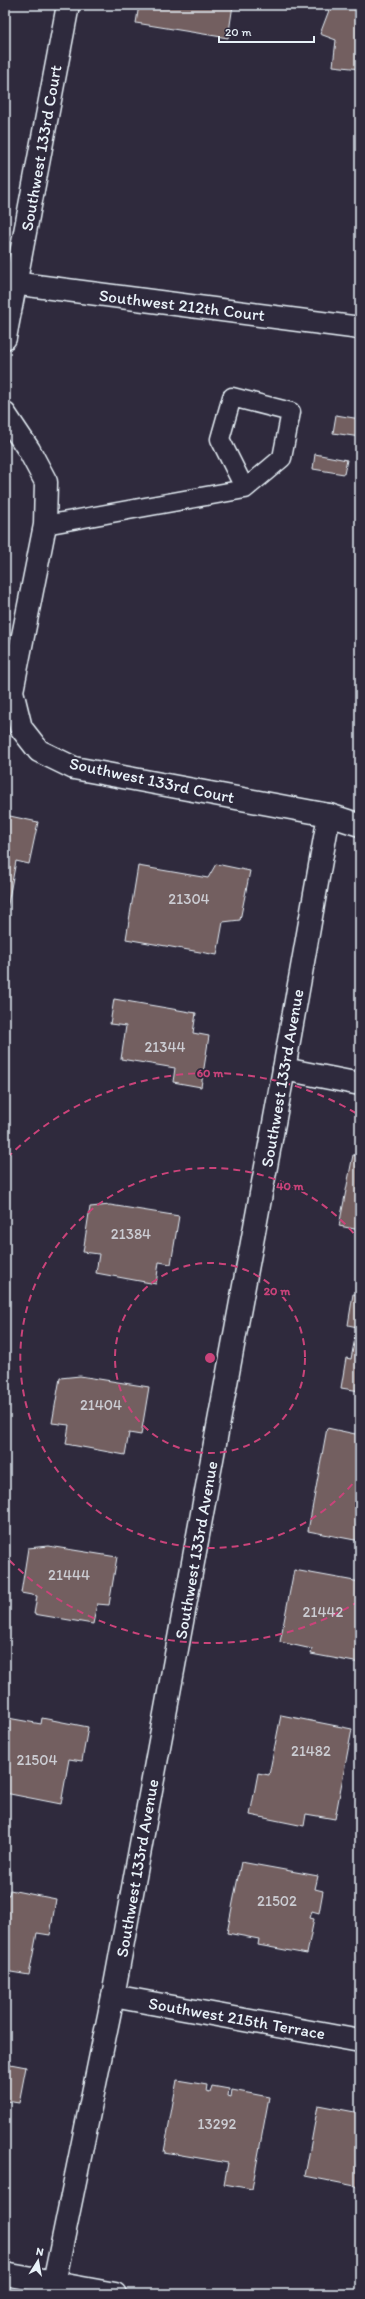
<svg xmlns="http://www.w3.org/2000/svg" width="365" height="2299" font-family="Itim,sans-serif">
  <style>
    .building { fill: #735e61; stroke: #e8f1f8 }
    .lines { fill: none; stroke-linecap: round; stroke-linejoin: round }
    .lane-casing { stroke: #e8f1f8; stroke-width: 21 }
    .street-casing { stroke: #e8f1f8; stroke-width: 25 }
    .secondary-casing { stroke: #e8f1f8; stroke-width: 25 }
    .lane { stroke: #2f2a3d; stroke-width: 18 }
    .street { stroke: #2f2a3d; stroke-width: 22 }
    .secondary { stroke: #2f2a3d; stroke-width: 22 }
    .ring { fill: none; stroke: #ca437a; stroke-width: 2; stroke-dasharray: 7 5 }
    .labels { text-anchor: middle; stroke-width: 3.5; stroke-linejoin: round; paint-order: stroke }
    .number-label { font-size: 15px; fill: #cbccd2 }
    .street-label { font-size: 17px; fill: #e8f1f8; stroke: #2f2a3d }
    .centre { fill: #ca437a; stroke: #2f2a3d; stroke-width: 2 }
    .ring-label { font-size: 12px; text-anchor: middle; font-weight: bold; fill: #ca437a; stroke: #2f2a3d; stroke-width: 3.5; stroke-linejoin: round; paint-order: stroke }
  </style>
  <rect width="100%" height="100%" fill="#2f2a3d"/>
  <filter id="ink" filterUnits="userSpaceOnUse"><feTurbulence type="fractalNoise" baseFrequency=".025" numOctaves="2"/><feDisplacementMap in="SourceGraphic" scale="8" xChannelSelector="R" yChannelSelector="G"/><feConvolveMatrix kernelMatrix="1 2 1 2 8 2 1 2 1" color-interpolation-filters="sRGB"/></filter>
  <g filter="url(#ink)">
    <g class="building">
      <polygon points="139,5 233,5 228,38 136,23"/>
      <polygon points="331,5 360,5 360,69 333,66 336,40 320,34"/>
      <polygon points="336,415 360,419 360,437 333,433"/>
      <polygon points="315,454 347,460 344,474 313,469"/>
      <polygon points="5,815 38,822 29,864 16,861 5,920"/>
      <polygon points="216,864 250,871 240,920 223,922 217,955 126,939 138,866 208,878"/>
      <polygon points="114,999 196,1013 193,1033 209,1036 201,1087 173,1082 175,1068 121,1059 126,1026 110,1024"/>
      <polygon points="353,1155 360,1156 360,1230 339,1226"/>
      <polygon points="110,1205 179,1216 171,1264 159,1262 156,1284 96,1273 99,1254 83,1252 90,1207"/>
      <polygon points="353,1294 360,1295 360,1391 341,1388 346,1358 351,1359 357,1327 348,1325"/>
      <polygon points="80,1376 149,1387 141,1435 129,1433 125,1455 66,1444 69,1425 52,1423 60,1378"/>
      <polygon points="327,1428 360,1435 360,1541 308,1531"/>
      <polygon points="48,1546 117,1557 109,1605 97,1604 93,1624 34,1614 37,1596 21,1593 28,1548"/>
      <polygon points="294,1570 360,1582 360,1663 311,1654 312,1649 280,1642"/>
      <polygon points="281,1715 352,1729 335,1819 306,1814 304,1826 250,1815 258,1773 269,1775"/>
      <polygon points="8,1718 41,1724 42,1718 88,1727 82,1761 69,1759 61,1804 5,1793 5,1734"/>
      <polygon points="241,1862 318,1876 315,1889 323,1891 319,1913 312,1911 310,1918 314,1919 307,1954 258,1945 259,1939 227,1933"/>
      <polygon points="10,1890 56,1899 50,1935 37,1933 29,1975 5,1971 5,1894 9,1895"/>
      <polygon points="5,2063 26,2067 19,2103 6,2101 5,2106"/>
      <polygon points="177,2080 207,2085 206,2092 210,2093 212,2086 229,2089 228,2096 231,2097 232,2090 269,2097 252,2189 224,2184 228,2163 164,2152"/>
      <polygon points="318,2105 360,2113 360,2187 305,2176"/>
    </g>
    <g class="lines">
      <g class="lane-casing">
        <polyline id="lane" points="45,525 245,489 282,458 291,412 232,397 220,439 245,489"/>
      </g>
      <g class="street-casing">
        <g id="street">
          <polyline points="5,282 360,328"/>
          <polyline points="5,338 68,5"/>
          <polyline points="5,414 29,450 46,482 45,525 12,691 21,728 39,751 74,768 329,815 360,825"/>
          <polyline points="284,1069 360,1084"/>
          <polyline points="113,1996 360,2041"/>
          <polyline points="54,2283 113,1996 284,1069 329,815"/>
        </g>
      </g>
      <g class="secondary-casing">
        <polyline id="secondary" points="5,2274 115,2294"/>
      </g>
      <use href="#lane" class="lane"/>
      <use href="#street" class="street"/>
      <use href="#secondary" class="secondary"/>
    </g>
  </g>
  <g class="ring">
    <circle cx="210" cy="1358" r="95"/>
    <path d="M360 1475A190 190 0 1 1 360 1241"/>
    <path d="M359 1601A285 285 0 0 1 7 1558M7 1158A285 285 0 0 1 359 1115"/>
  </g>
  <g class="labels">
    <g class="number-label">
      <text x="189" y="904">21304</text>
      <text x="165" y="1052">21344</text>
      <text x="131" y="1239">21384</text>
      <text x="101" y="1410">21404</text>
      <text x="69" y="1580">21444</text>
      <text x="323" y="1617">21442</text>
      <text x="311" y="1756">21482</text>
      <text x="37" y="1765">21504</text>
      <text x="277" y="1906">21502</text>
      <text x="217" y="2129">13292</text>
    </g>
    <g class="street-label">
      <text transform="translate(41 148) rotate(-80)" y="6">Southwest 133rd Court</text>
      <text transform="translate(182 305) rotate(7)" y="6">Southwest 212th Court</text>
      <text transform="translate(152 780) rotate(12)" y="6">Southwest 133rd Court</text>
      <text transform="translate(282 1078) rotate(-80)" y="6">Southwest 133rd Avenue</text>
      <text transform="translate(196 1550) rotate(-80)" y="6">Southwest 133rd Avenue</text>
      <text transform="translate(137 1868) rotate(-80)" y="6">Southwest 133rd Avenue</text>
      <text transform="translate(237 2018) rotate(10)" y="6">Southwest 215th Terrace</text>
    </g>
  </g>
  <circle cx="210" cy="1358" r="6" class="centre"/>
  <g class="ring-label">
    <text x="210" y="1077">60 m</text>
    <text x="290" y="1190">40 m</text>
    <text x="277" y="1295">20 m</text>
  </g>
  <rect width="365" height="2299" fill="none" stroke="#2f2a3d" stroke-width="20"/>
  <rect x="10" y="10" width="345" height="2279" fill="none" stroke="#e8f1f8" stroke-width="1.5" filter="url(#ink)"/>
  <g transform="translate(38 2261) rotate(11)" stroke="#2f2a3d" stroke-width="3" paint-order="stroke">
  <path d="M0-3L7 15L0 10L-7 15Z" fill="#e8f1f8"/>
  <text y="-6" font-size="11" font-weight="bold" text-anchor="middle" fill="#e8f1f8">N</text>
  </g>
  <path d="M219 36v6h95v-6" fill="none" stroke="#e8f1f8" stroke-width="2"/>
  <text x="225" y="36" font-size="12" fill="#e8f1f8" stroke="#2f2a3d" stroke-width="3" paint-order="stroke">20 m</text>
</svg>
